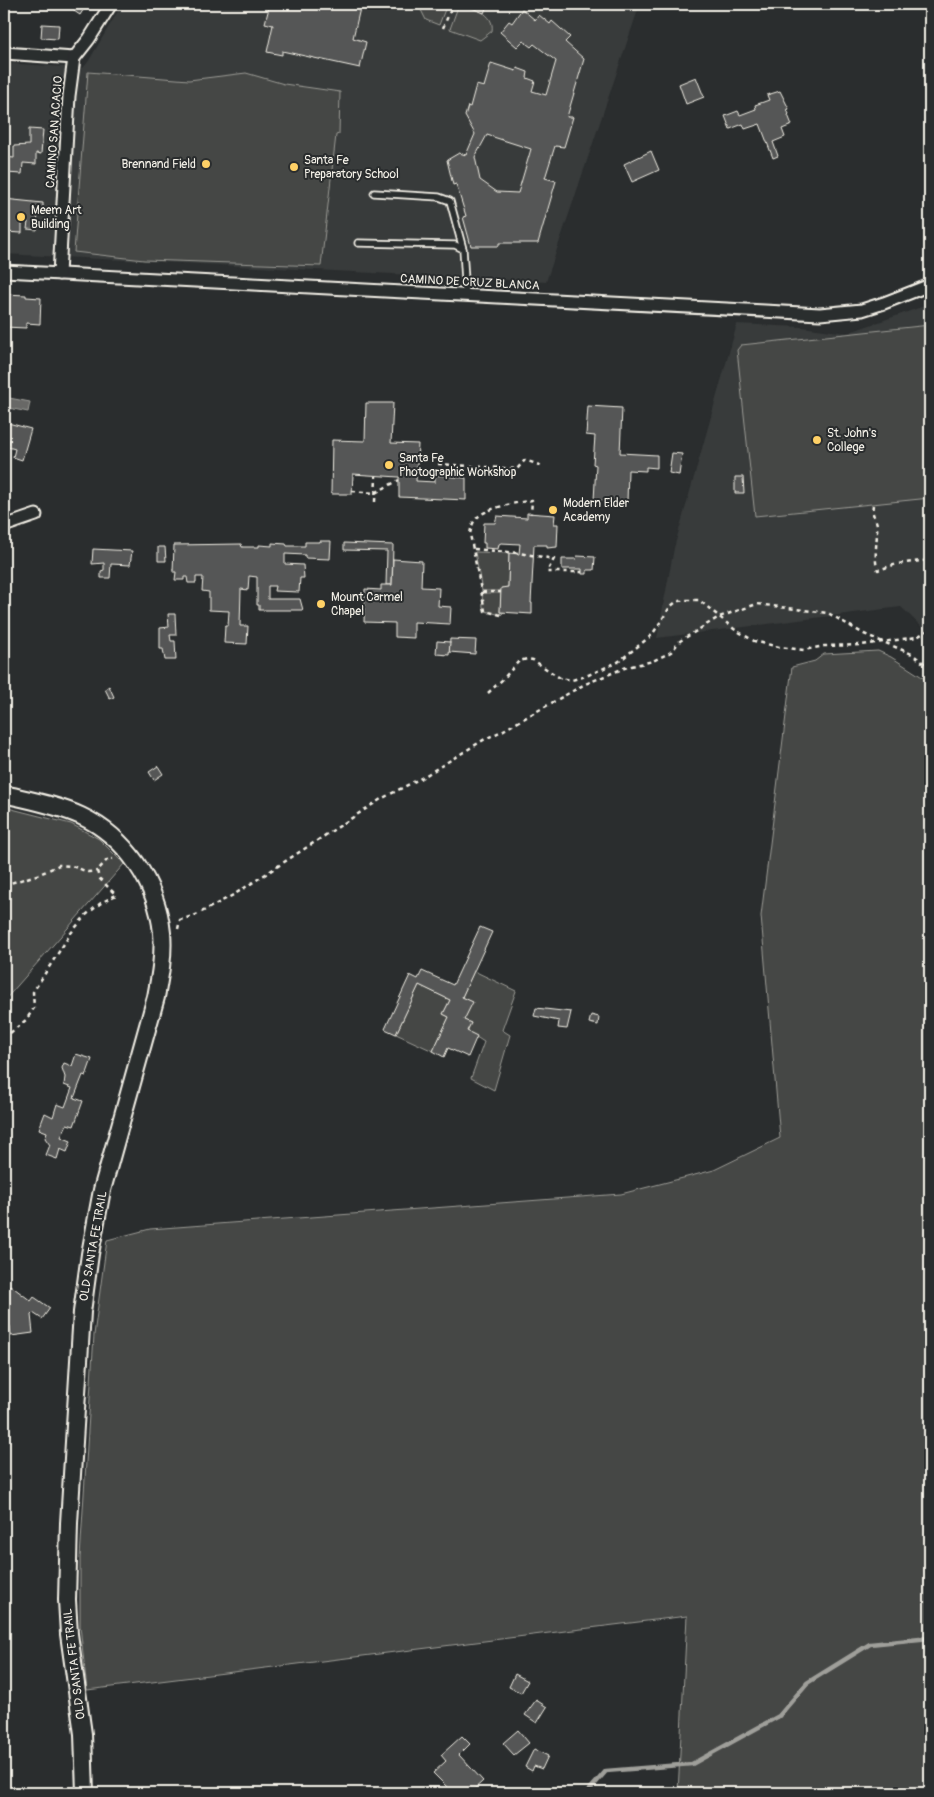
<svg xmlns="http://www.w3.org/2000/svg" width="934" height="1797" font-family="Pangolin,sans-serif">
  <style>
    .built { fill: #373a3a }
    .green { fill: #444645; stroke: #9c9c96 }
    .water { fill: #676866; stroke: #9f9f9a }
    .lines { fill: none; stroke-linecap: round; stroke-linejoin: round }
    .stream { stroke: #9f9f9a; stroke-width: 4.5 }
    .building { fill: #555756; stroke: #f4f1e8; fill-rule: evenodd }
    .lane-casing { stroke: #f4f1e8; stroke-width: 9 }
    .street-casing { stroke: #f4f1e8; stroke-width: 15 }
    .secondary-casing { stroke: #f4f1e8; stroke-width: 20 }
    .path { stroke: #f4f1e8; stroke-width: 2.5; stroke-dasharray: 4 4; stroke-linecap: butt }
    .lane { stroke: #2a2d2e; stroke-width: 5.5 }
    .street { stroke: #2a2d2e; stroke-width: 11 }
    .secondary { stroke: #2a2d2e; stroke-width: 16 }
    .poi-dot { fill: #ffd166; stroke: #2a2d2e; stroke-width: 2 }
    .labels { text-anchor: middle; stroke-width: 4; stroke-linejoin: round; paint-order: stroke }
    .street-label { font-size: 12px; fill: #f4f1e8; stroke: #2a2d2e }
    .poi-label { font-size: 12px; fill: #f4f1e8; stroke: #2a2d2e; text-anchor: start }
  </style>
  <rect width="100%" height="100%" fill="#2a2d2e"/>
  <filter id="ink" filterUnits="userSpaceOnUse"><feTurbulence type="fractalNoise" baseFrequency=".02" numOctaves="2"/><feDisplacementMap in="SourceGraphic" scale="10" xChannelSelector="R" yChannelSelector="G"/><feConvolveMatrix kernelMatrix="1 2 1 2 8 2 1 2 1" color-interpolation-filters="sRGB"/></filter>
  <g filter="url(#ink)">
    <g class="built">
      <polygon points="122,4 640,4 546,282 4,254 4,63 83,68 88,62"/>
      <polygon points="930,304 930,635 901,607 657,638 674,548 737,324 802,327 847,333"/>
    </g>
    <g class="green">
      <polygon points="418,4 447,4 439,25 426,20"/>
      <path d="M459,4C473,7 495,13 492,31L480,40L450,29Z"/>
      <polygon points="88,72 189,80 246,73 284,84 340,92 339,134 336,135 321,266 144,260 74,252"/>
      <polygon points="930,325 930,498 755,516 737,350 741,345"/>
      <polygon points="475,552 509,553 508,587 502,588 501,591 482,591"/>
      <polygon points="482,593 501,593 500,612 504,612 501,615 485,611 483,607"/>
      <polygon points="878,651 891,657 930,682 930,1793 678,1793 687,1616 87,1690 80,1626 80,1558 94,1335 107,1240 150,1229 621,1194 714,1170 780,1138 761,916 792,667 815,661 824,654"/>
      <polygon points="4,807 71,824 99,839 124,864 4,1001"/>
      <polygon points="474,971 516,991 502,1030 510,1035 494,1090 471,1078 484,1042 467,1031 471,1023 464,1020 472,1002 462,997"/>
      <polygon points="419,985 450,1000 443,1014 449,1017 433,1051 396,1034"/>
    </g>
    <polygon class="water" points="4,397 30,402 28,412 4,407"/>
    <g class="lines">
      <polyline class="stream" points="587,1793 606,1771 692,1764 779,1716 807,1683 870,1644 930,1638"/>
    </g>
    <g class="building">
      <polygon points="79,4 93,4 91,7 87,4 80,15 74,11"/>
      <polygon points="270,4 361,4 353,38 366,42 360,68 282,51 282,55 267,52 273,25 265,23"/>
      <polygon points="462,4 488,4 484,13"/>
      <path d="M522,9L535,20L539,15L550,24L552,21L570,37L565,42L584,59L567,117H573L564,147L555,146L545,178L556,181L538,243H499V246H471L463,217L466,216L456,184L453,185L447,160L459,153L466,155L475,134L465,116L468,106L470,107L476,85L484,87L491,63L516,71L517,68L528,72L527,78L535,81L532,91L546,95L556,61L534,44L531,47L523,41L517,47L500,32L509,21L512,23ZM487,135L531,149L518,193L497,192L480,180L475,157Z"/>
      <polygon points="42,24 59,25 58,39 41,38"/>
      <polygon points="696,77 704,97 686,104 679,84"/>
      <polygon points="780,91 789,109 787,110 789,114 788,115 792,125 782,129 785,137 773,142 778,156 773,158 760,124 745,129 743,124 730,129 725,116 738,111 740,115 756,109 755,105 769,100 767,95"/>
      <polygon points="29,129 43,130 41,154 36,153 36,164 23,163 22,174 6,173 4,171 4,173 4,157 14,158 14,146 29,145"/>
      <polygon points="651,151 659,170 632,182 624,164"/>
      <polygon points="4,199 43,203 43,211 38,211 37,230 27,229 28,222 22,222 22,233 4,232"/>
      <polygon points="5,294 26,295 26,297 41,298 40,324 26,323 26,328 4,327"/>
      <polygon points="366,403 393,403 391,443 418,444 416,481 435,482 435,475 466,478 466,500 399,497 399,477 353,474 352,494 331,494 332,440 365,441"/>
      <polygon points="588,406 622,408 620,453 657,455 657,468 646,467 646,471 628,470 627,502 594,500 596,465 593,464 595,436 586,435"/>
      <polygon points="4,422 31,429 22,460 13,457 15,449 8,447 10,440 4,439"/>
      <polygon points="672,453 682,454 679,475 669,473"/>
      <polygon points="735,477 743,477 744,493 735,493"/>
      <polygon points="527,513 555,515 554,524 558,524 557,547 547,548 547,545 534,545 531,603 532,603 532,614 500,612 501,588 508,587 509,553 519,554 520,544 501,543 499,544 498,549 485,548 485,543 483,543 484,523 495,523 497,516 527,518"/>
      <polygon points="320,541 331,541 330,559 305,558 305,555 285,554 285,564 303,565 304,578 300,578 299,592 274,591 275,586 268,586 268,599 300,599 303,610 259,610 259,605 257,605 257,577 249,576 248,590 241,589 240,626 248,626 247,644 224,643 225,626 228,626 229,611 209,610 209,592 202,591 203,577 196,577 196,583 188,583 187,577 184,577 184,580 175,580 176,572 173,572 174,545 241,544 242,547 259,547 259,545 272,546 272,543 286,544 287,546 305,546 305,542 320,542"/>
      <polygon points="344,543 393,545 392,585 386,585 387,551 344,550"/>
      <polygon points="158,547 165,547 166,561 158,561"/>
      <polygon points="93,549 132,551 130,565 111,564 110,578 101,578 101,571 104,570 104,563 92,564"/>
      <polygon points="577,556 595,557 594,570 587,570 587,574 582,574 582,569 562,569 562,559 576,559"/>
      <polygon points="393,559 422,561 421,587 439,588 438,606 451,607 450,624 414,622 414,638 395,637 395,623 364,622 365,589 381,590 381,585 392,585"/>
      <polygon points="168,614 175,614 176,635 170,635 171,641 175,641 176,660 165,660 163,649 160,649 160,628 169,627"/>
      <polygon points="450,639 476,640 475,654 449,652"/>
      <polygon points="437,641 450,642 449,655 436,654"/>
      <polygon points="109,686 114,697 110,699 105,689"/>
      <polygon points="158,766 163,774 154,780 149,772"/>
      <polygon points="480,927 492,932 462,997 473,1002 464,1020 471,1023 467,1031 477,1036 468,1057 448,1048 444,1057 433,1051 449,1017 443,1014 450,1000 419,985 396,1034 385,1029 410,975 418,979 422,971 453,985"/>
      <polygon points="536,1008 571,1012 567,1029 558,1028 559,1021 534,1016"/>
      <polygon points="591,1015 599,1017 598,1025 589,1023"/>
      <polygon points="76,1054 92,1059 86,1076 83,1075 74,1098 83,1101 74,1126 67,1124 61,1137 71,1141 67,1152 60,1149 57,1159 46,1155 50,1145 45,1138 47,1132 39,1129 45,1113 53,1117 57,1104 65,1107 72,1088 64,1085 65,1077 62,1068 64,1063 72,1066"/>
      <polygon points="10,1285 31,1301 34,1297 50,1308 42,1319 33,1313 31,1315 33,1333 11,1336 10,1326 4,1321 4,1294"/>
      <polygon points="515,1674 528,1681 521,1693 509,1687"/>
      <polygon points="536,1700 547,1707 537,1723 525,1715"/>
      <polygon points="518,1730 529,1743 514,1755 503,1743"/>
      <polygon points="462,1736 470,1744 459,1755 483,1781 470,1793 453,1793 433,1773 446,1761 441,1755"/>
      <polygon points="534,1749 548,1756 542,1769 534,1766 532,1771 525,1767"/>
    </g>
    <g class="lines">
      <g class="lane-casing">
        <g id="lane">
          <polyline points="374,193 439,197 450,201 463,249"/>
          <polyline points="358,243 455,245 463,249 466,296"/>
        </g>
      </g>
      <g class="street-casing">
        <g id="street">
          <polyline points="4,53 74,58"/>
          <polyline points="4,271 820,314 862,310 884,303 930,285"/>
          <polyline points="59,274 69,96 74,58 89,39 111,4"/>
          <polyline points="4,526 36,515"/>
        </g>
      </g>
      <g class="secondary-casing">
        <path id="secondary" d="M4,794C29,800 57,805 81,816C126,837 157,883 162,933C164,954 160,976 156,997L102,1190L90,1254L82,1312L69,1523L67,1600L69,1634L83,1734L85,1793"/>
      </g>
      <g class="path">
        <polyline points="443,28 453,4"/>
        <polyline points="438,464 517,469 525,460 542,466"/>
        <polyline points="352,491 375,493 399,480"/>
        <polyline points="375,502 376,476"/>
        <path d="M873,505C871,516 876,517 877,525C878,537 873,560 878,570L897,564L930,560"/>
        <polyline points="474,549 519,553 554,559 547,572 582,572"/>
        <polyline points="482,592 501,592"/>
        <path d="M501,615L485,611L470,534C471,529 472,523 476,519C485,507 518,503 532,500L531,514"/>
        <polyline points="488,693 504,678 519,661 527,659 533,660 560,678 572,680 586,676 618,662 652,635 670,607 676,602 684,600 699,600 734,629 754,641 779,647 804,650 824,646 862,645 917,637 930,629"/>
        <polyline points="4,885 40,874 59,865 72,866 88,872 97,871"/>
        <polyline points="178,929 180,920 196,915 235,894 381,799 423,777 485,739 502,731 585,684 627,667 653,661 671,652 680,641 719,617 757,604 828,613 864,634 912,654 930,668"/>
        <polyline points="4,1038 26,1020 34,1008 33,992 71,933 86,915 101,903 116,895 99,878 97,871 107,860 113,859"/>
      </g>
      <use href="#lane" class="lane"/>
      <use href="#street" class="street"/>
      <use href="#secondary" class="secondary"/>
    </g>
  </g>
  <g class="poi-dot">
    <circle cx="206" cy="164" r="5"/>
    <circle cx="294" cy="167" r="5"/>
    <circle cx="21" cy="217" r="5"/>
    <circle cx="817" cy="440" r="5"/>
    <circle cx="389" cy="465" r="5"/>
    <circle cx="553" cy="510" r="5"/>
    <circle cx="321" cy="604" r="5"/>
  </g>
  <g class="labels">
    <g class="street-label">
      <text transform="translate(54 132) rotate(-86)" y="4">CAMINO SAN ACACIO</text>
      <text transform="translate(470 282) rotate(3)" y="4">CAMINO DE CRUZ BLANCA</text>
      <text transform="translate(93 1246) rotate(-80)" y="4">OLD SANTA FE TRAIL</text>
      <text transform="translate(74 1664) rotate(-97)" y="4">OLD SANTA FE TRAIL</text>
    </g>
    <g class="poi-label">
      <text x="304" y="164">Santa Fe<tspan x="304" dy="14">Preparatory School</tspan></text>
      <text x="196" y="168" text-anchor="end">Brennand Field</text>
      <text x="31" y="214">Meem Art<tspan x="31" dy="14">Building</tspan></text>
      <text x="827" y="437">St. John's<tspan x="827" dy="14">College</tspan></text>
      <text x="399" y="462">Santa Fe<tspan x="399" dy="14">Photographic Workshop</tspan></text>
      <text x="563" y="507">Modern Elder<tspan x="563" dy="14">Academy</tspan></text>
      <text x="331" y="601">Mount Carmel<tspan x="331" dy="14">Chapel</tspan></text>
    </g>
  </g>
  <rect width="934" height="1797" fill="none" stroke="#2a2d2e" stroke-width="20"/>
  <rect x="10" y="10" width="914" height="1777" fill="none" stroke="#f4f1e8" stroke-width="2" filter="url(#ink)"/>
</svg>
